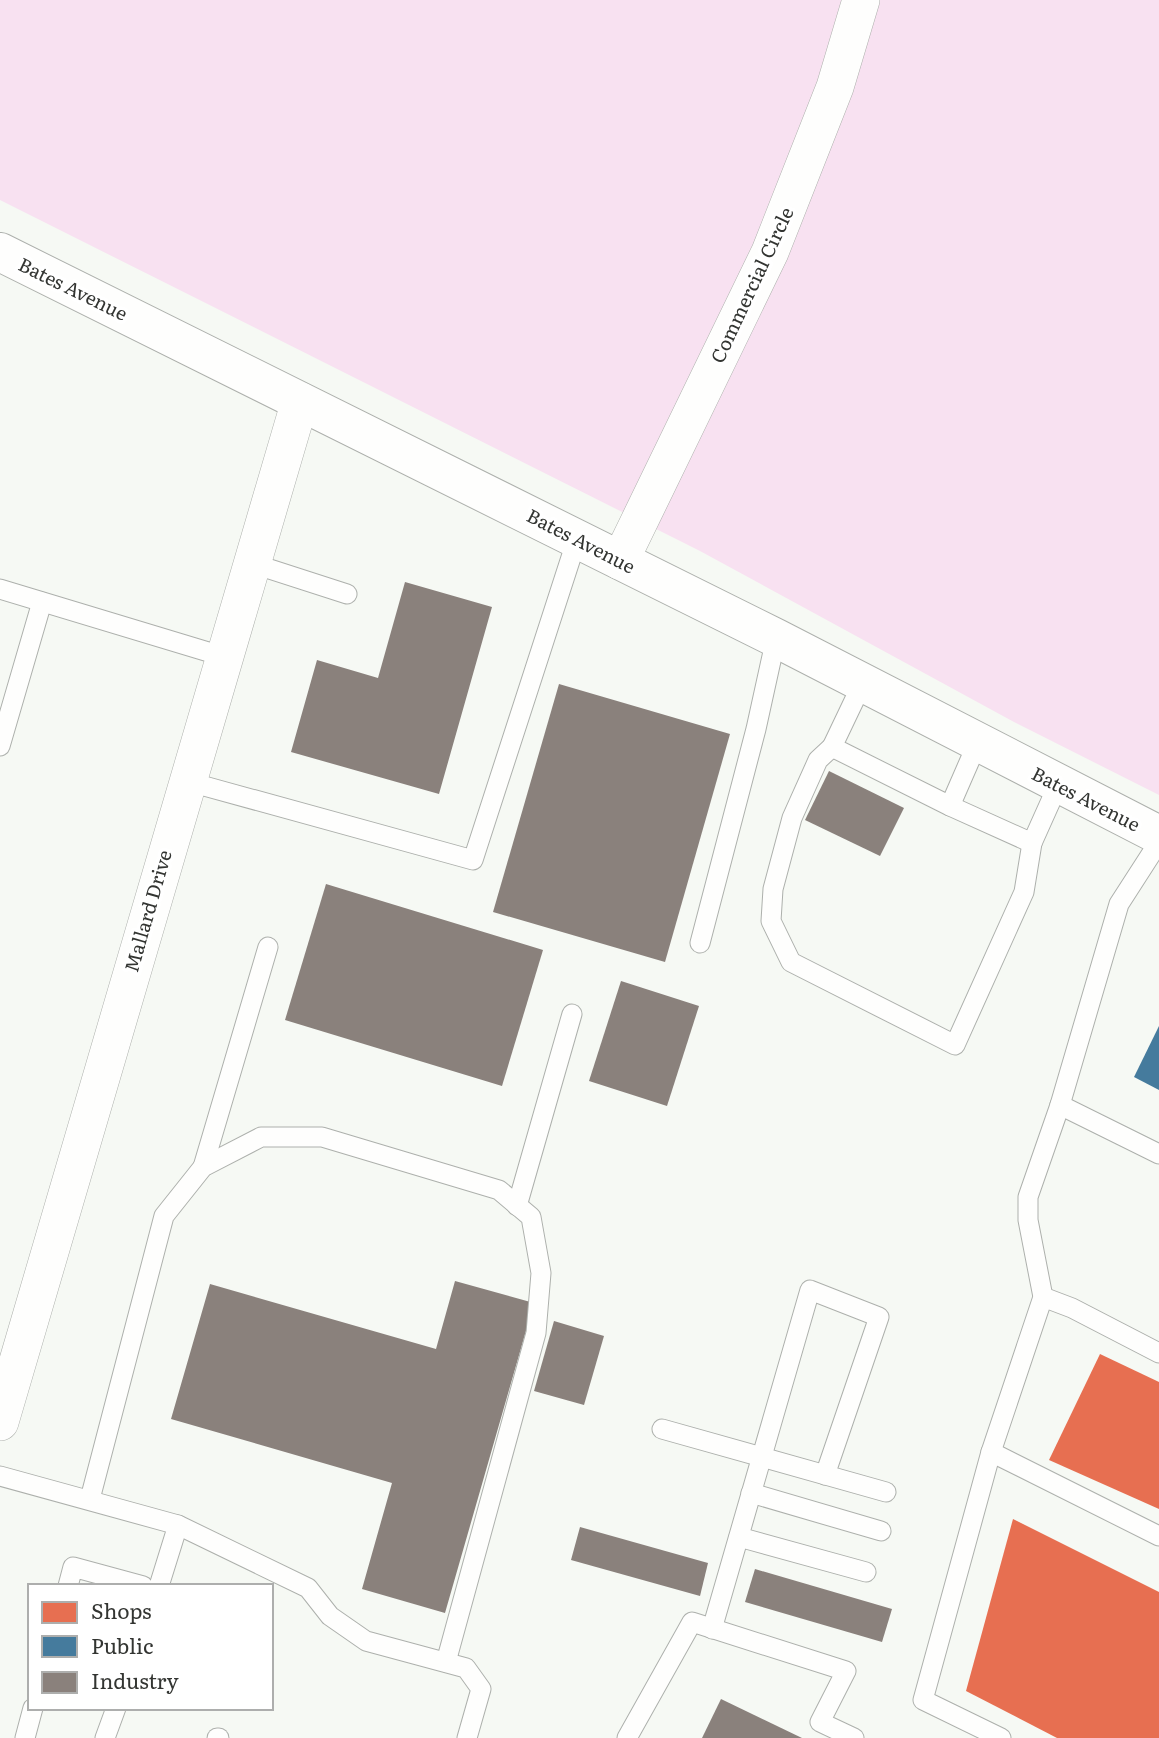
<svg xmlns="http://www.w3.org/2000/svg" width="1159" height="1738" font-family="Literata,serif">
  <style>
    .grass { fill: #f8e1f1 }
    .shops { fill: #e76f51 }
    .public { fill: #457b9d }
    .industry { fill: #8a817c }
    .lines { fill: none; stroke-linecap: round; stroke-linejoin: round }
    .service-casing { stroke: #adb0ac; stroke-width: 21 }
    .minor-casing { stroke: #adb0ac; stroke-width: 38 }
    .tertiary-casing { stroke: #adb0ac; stroke-width: 40 }
    .service { stroke: #fefefd; stroke-width: 19 }
    .minor { stroke: #fefefd; stroke-width: 37 }
    .tertiary { stroke: #fefefd; stroke-width: 38 }
    .labels { text-anchor: middle; stroke-width: 7; stroke-linejoin: round; paint-order: stroke }
    .street-label { font-size: 19px; fill: #333532; stroke: #fff }
  </style>
  <rect width="100%" height="100%" fill="#f6f9f4"/>
  <polygon class="grass" points="0,0 1159,0 1159,795 1014,722 700,551 0,200"/>
  <g class="shops">
    <polygon points="1100,1354 1159,1382 1159,1509 1049,1460"/>
    <polygon points="1013,1519 1159,1592 1159,1738 1057,1738 966,1691"/>
  </g>
  <polygon class="public" points="1159,1026 1159,1090 1134,1077"/>
  <g class="industry">
    <polygon points="405,582 492,607 439,794 291,752 317,660 378,678"/>
    <polygon points="559,684 730,734 665,962 493,912"/>
    <polygon points="829,771 904,808 880,856 805,820"/>
    <polygon points="326,884 543,950 502,1086 285,1020"/>
    <polygon points="621,981 699,1006 667,1106 589,1081"/>
    <polygon points="455,1281 534,1303 445,1613 362,1589 392,1483 171,1419 210,1284 436,1349"/>
    <polygon points="554,1321 604,1336 584,1405 534,1391"/>
    <polygon points="580,1527 708,1563 700,1596 571,1560"/>
    <polygon points="755,1569 892,1609 882,1642 745,1602"/>
    <polygon points="721,1699 802,1738 702,1738"/>
  </g>
  <g class="lines">
    <g class="service-casing">
      <g id="service">
        <polyline points="251,563 347,594"/>
        <polyline points="0,589 225,657"/>
        <polyline points="863,682 832,747 950,806 977,744"/>
        <polyline points="0,746 42,602"/>
        <polyline points="832,747 818,760 792,818 773,889 771,921 791,962 955,1045 1024,892 1032,843"/>
        <polyline points="186,781 473,860 577,539"/>
        <polyline points="950,806 1032,843 1058,785"/>
        <polyline points="700,943 756,729 776,638"/>
        <polyline points="1060,1105 1159,1154"/>
        <polyline points="203,1167 268,947"/>
        <polyline points="517,1206 572,1014"/>
        <polyline points="1043,1297 1072,1308 1159,1353"/>
        <polyline points="662,1429 886,1492"/>
        <polyline points="991,1452 1159,1536"/>
        <polyline points="0,1476 178,1525 308,1588 330,1616 366,1641 466,1668 481,1689 467,1738"/>
        <polyline points="751,1493 881,1531"/>
        <polyline points="90,1499 164,1216 203,1167 261,1137 322,1137 499,1190 531,1217 541,1273 536,1333 446,1662"/>
        <polyline points="739,1537 866,1572"/>
        <polyline points="68,1586 73,1567 143,1586"/>
        <polyline points="159,1586 178,1525"/>
        <polyline points="712,1629 810,1290 879,1317 825,1475"/>
        <polyline points="25,1738 33,1708"/>
        <polyline points="105,1738 116,1708"/>
        <polyline points="217,1738 219,1738"/>
        <polyline points="627,1738 692,1622 846,1671 820,1722 854,1738"/>
        <polyline points="1001,1738 923,1700 991,1452 1043,1297 1028,1220 1028,1197 1060,1105 1119,904 1159,842"/>
      </g>
    </g>
    <g class="minor-casing">
      <g id="minor">
        <polyline points="620,561 770,252 835,87 861,0"/>
        <polyline points="0,1422 300,401"/>
      </g>
    </g>
    <g class="tertiary-casing">
      <polyline id="tertiary" points="0,252 776,638 1159,835"/>
    </g>
    <use href="#service" class="service"/>
    <use href="#minor" class="minor"/>
    <use href="#tertiary" class="tertiary"/>
  </g>
  <g class="labels">
    <g class="street-label">
      <text transform="translate(752 285) rotate(-65)" y="7">Commercial Circle</text>
      <text transform="translate(73 289) rotate(26)" y="7">Bates Avenue</text>
      <text transform="translate(581 541) rotate(27)" y="7">Bates Avenue</text>
      <text transform="translate(1086 799) rotate(27)" y="7">Bates Avenue</text>
      <text transform="translate(148 911) rotate(-74)" y="7">Mallard Drive</text>
    </g>
  </g>
  <rect x="28" y="1584" width="245" height="126" fill="#ffffff" stroke="#adaead" stroke-width="2"/>
  <rect x="42" y="1602" width="35" height="21" fill="#e76f51" stroke="#adaead" stroke-width="2"/>
  <text x="91" y="1619" font-size="21" fill="#333532">Shops</text>
  <rect x="42" y="1636" width="35" height="21" fill="#457b9d" stroke="#adaead" stroke-width="2"/>
  <text x="91" y="1654" font-size="21" fill="#333532">Public</text>
  <rect x="42" y="1672" width="35" height="21" fill="#8a817c" stroke="#adaead" stroke-width="2"/>
  <text x="91" y="1689" font-size="21" fill="#333532">Industry</text>
</svg>
